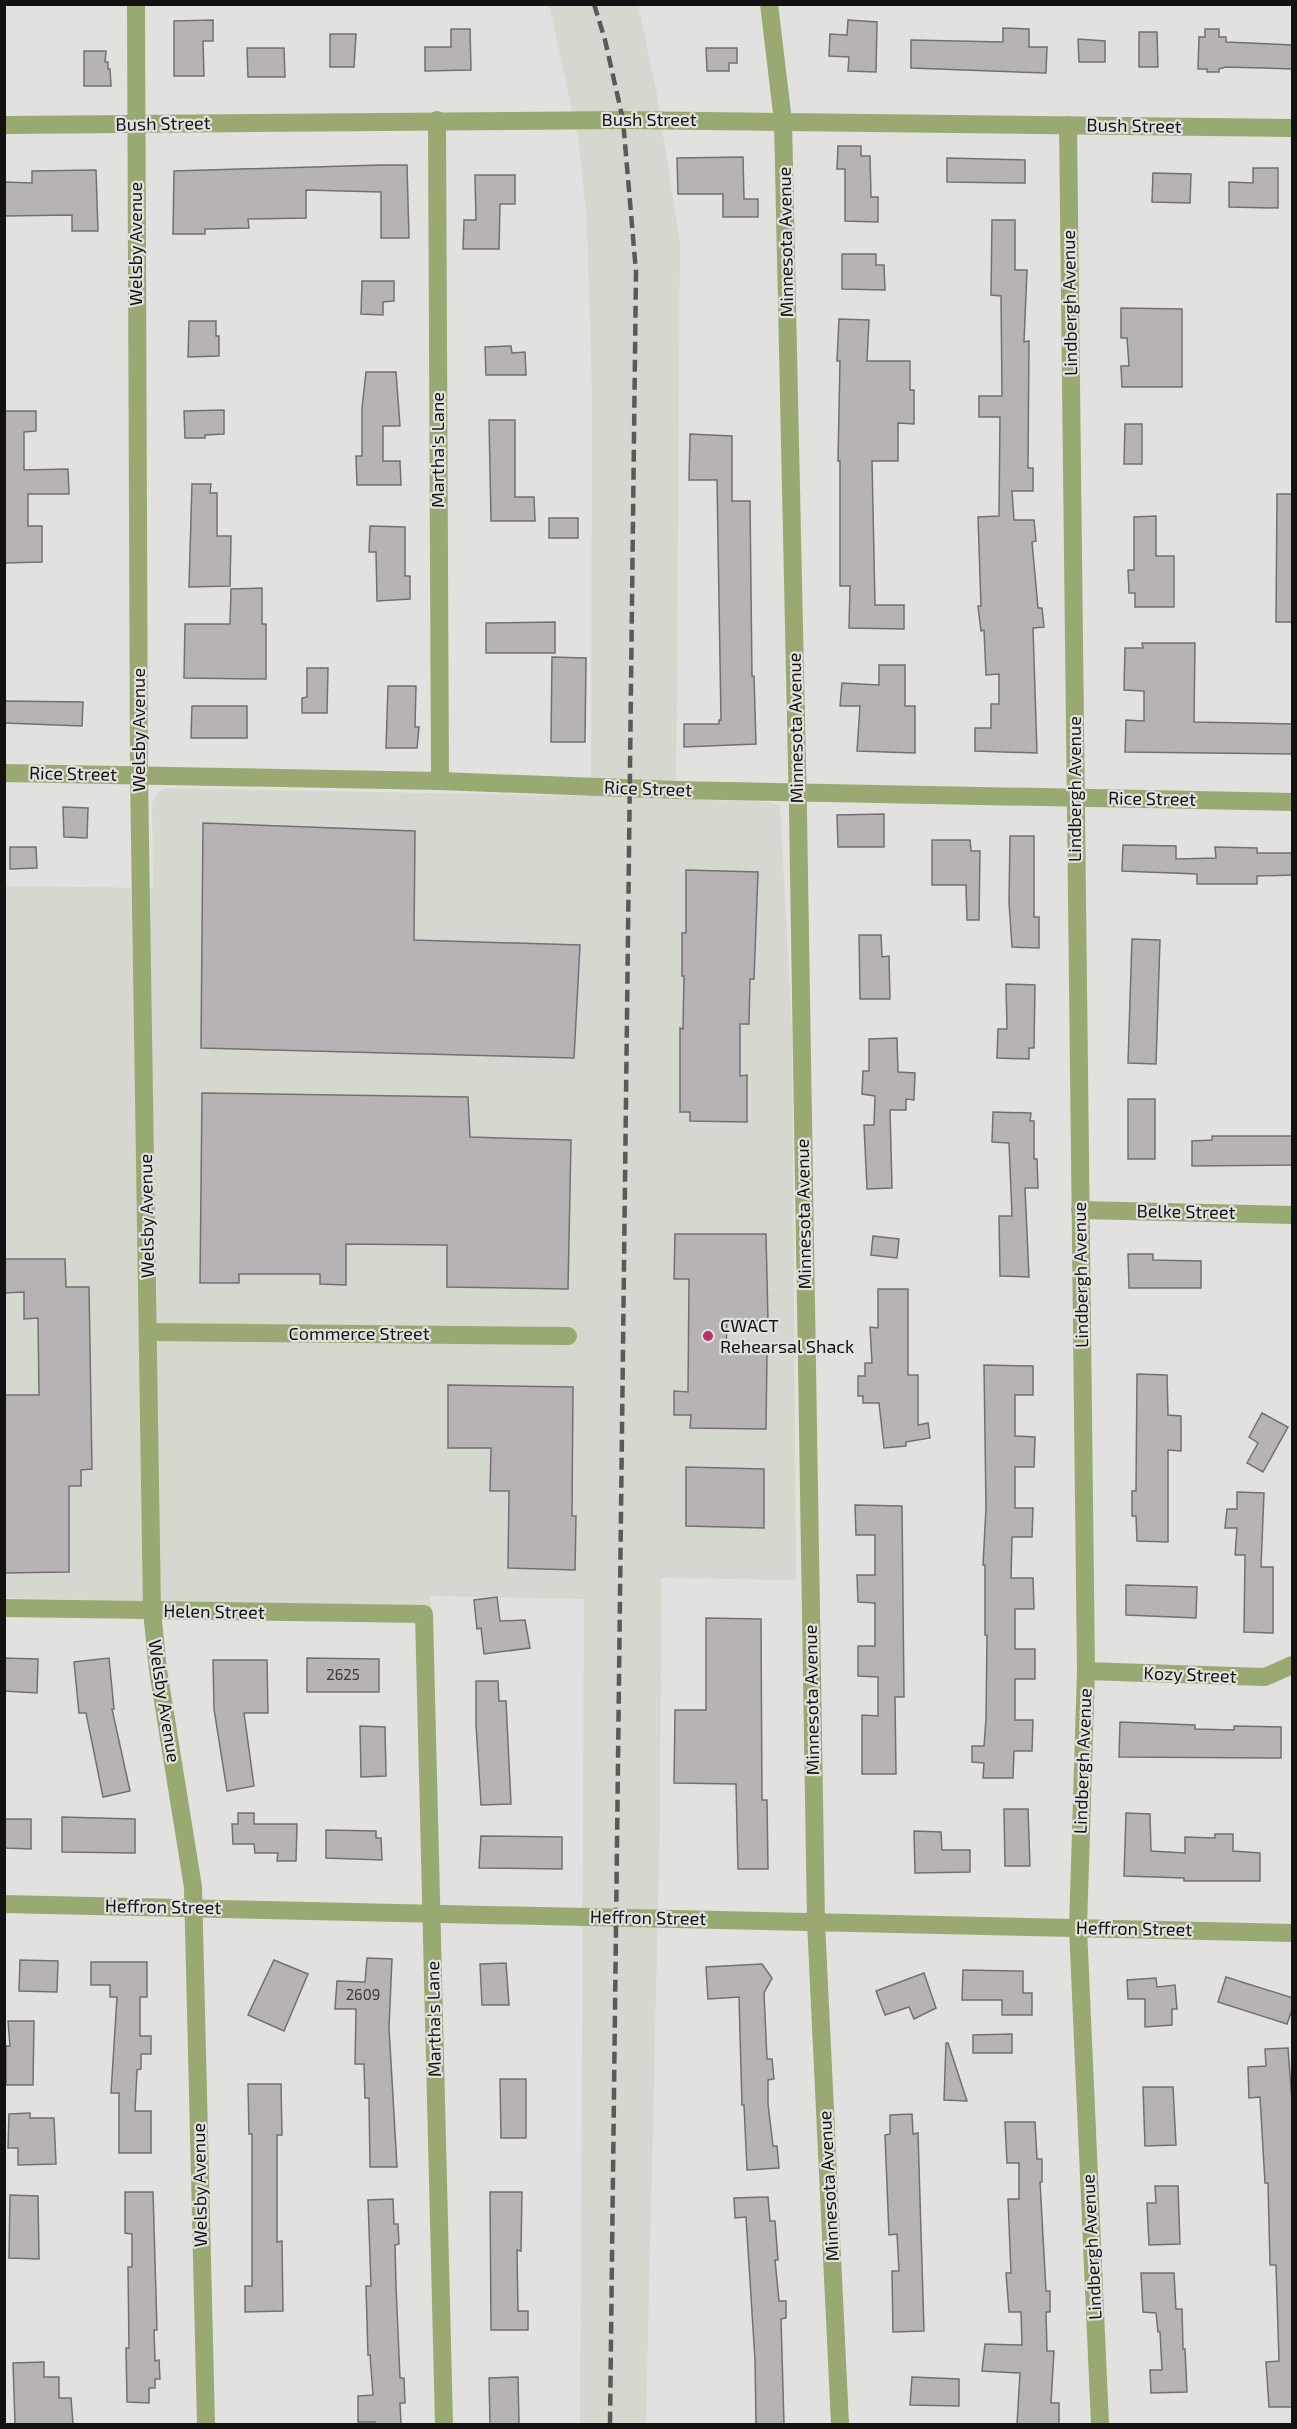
<svg xmlns="http://www.w3.org/2000/svg" width="1297" height="2429" font-family="'Exo 2',sans-serif">
  <style>
    .built { fill: #d5d8ce }
    .building { fill: #b7b3b4; stroke: #747071; stroke-width: 1.5 }
    .lines { fill: none; stroke-linecap: round; stroke-linejoin: round }
    .minor { stroke: #98a971; stroke-width: 18 }
    .rail { stroke: #5a5a58; stroke-width: 4.5; stroke-dasharray: 12 6; stroke-linecap: butt }
    .poi-dot { fill: #ba306b; stroke: #e1e2df; stroke-width: 2 }
    .labels { text-anchor: middle; stroke-width: 4.5; stroke-linejoin: round; paint-order: stroke }
    .number-label { font-size: 15px; fill: #3b3a3a }
    .street-label { font-size: 18px; fill: #121211; stroke: #e1e2df }
    .poi-label { font-size: 18px; fill: #121211; stroke: #e1e2df; text-anchor: start }
  </style>
  <rect width="100%" height="100%" fill="#e1e2df"/>
  <polygon class="built" points="549,5 638,5 656,89 680,243 676,790 646,798 770,802 780,806 792,1029 796,1580 661,1578 660,1821 646,2424 580,2424 584,1599 430,1596 431,1607 5,1598 5,886 153,888 152,803 159,792 167,788 591,796 592,395 587,221 579,143"/>
  <g class="building">
    <polygon points="213,20 213,41 203,41 204,76 174,76 174,21"/>
    <polygon points="848,20 877,22 876,72 848,71 849,57 829,56 830,34 847,35"/>
    <polygon points="1003,28 1029,29 1029,47 1047,47 1046,73 911,68 911,40 1003,42"/>
    <polygon points="451,29 470,29 471,70 425,71 425,47 451,47"/>
    <polygon points="1205,29 1219,29 1219,37 1226,37 1226,42 1293,45 1293,69 1226,67 1219,69 1219,72 1207,72 1207,69 1198,69 1199,37 1205,37"/>
    <polygon points="1139,32 1157,32 1158,67 1139,67"/>
    <polygon points="330,34 356,34 354,67 330,67"/>
    <polygon points="1078,39 1105,41 1105,62 1079,62"/>
    <polygon points="247,48 284,48 285,77 248,77"/>
    <polygon points="706,48 737,48 737,63 729,63 729,71 707,71"/>
    <polygon points="84,51 106,51 105,62 108,62 108,69 110,69 111,86 84,86"/>
    <polygon points="838,146 861,146 861,156 870,156 871,197 878,197 878,222 845,221 845,169 837,169"/>
    <polygon points="743,157 744,199 758,199 758,217 723,217 723,194 678,194 677,158"/>
    <polygon points="947,158 1025,160 1025,183 947,182"/>
    <polygon points="381,165 407,165 409,238 381,238 381,192 306,190 306,218 248,219 249,228 205,229 205,234 173,234 174,171"/>
    <polygon points="1253,168 1278,168 1278,208 1229,207 1229,182 1253,183"/>
    <polygon points="96,170 98,231 72,231 72,215 4,216 4,182 32,183 32,171"/>
    <polygon points="1153,173 1191,174 1190,203 1152,202"/>
    <polygon points="475,175 515,175 515,204 500,204 499,249 463,249 464,220 476,220"/>
    <polygon points="992,220 1015,220 1015,270 1027,270 1024,342 1029,341 1028,468 1033,468 1033,491 1012,491 1014,520 1034,520 1036,541 1032,542 1038,608 1042,608 1044,627 1033,628 1037,753 975,751 975,728 991,728 991,704 999,704 999,674 986,675 984,630 981,631 978,606 981,606 978,517 999,516 1000,417 979,417 979,396 1002,396 1001,296 991,295"/>
    <polygon points="842,254 876,254 876,265 884,265 885,290 842,289"/>
    <polygon points="362,281 394,281 394,301 383,302 383,315 361,314"/>
    <polygon points="1121,308 1182,309 1182,387 1122,387 1121,366 1129,366 1127,338 1121,338"/>
    <polygon points="839,319 869,320 867,361 910,361 910,390 914,390 914,424 898,423 898,461 872,461 875,605 904,605 904,629 849,628 850,586 840,586 840,461 838,461 840,361 837,361"/>
    <polygon points="189,321 216,321 216,336 219,336 219,356 188,357"/>
    <polygon points="511,346 512,353 525,352 526,375 486,375 485,347"/>
    <polygon points="366,372 396,372 400,426 383,426 383,461 400,461 401,485 357,485 356,456 362,456 362,408"/>
    <polygon points="224,410 224,434 205,435 205,438 185,438 184,411"/>
    <polygon points="4,411 36,411 36,431 24,432 24,470 68,469 69,494 28,494 28,526 42,526 42,562 4,563"/>
    <polygon points="489,420 515,420 515,497 534,497 535,521 491,521"/>
    <polygon points="1125,424 1142,424 1142,464 1124,464"/>
    <polygon points="690,434 732,436 732,501 750,501 752,676 754,676 756,744 684,747 684,724 719,724 719,720 721,720 717,480 689,480"/>
    <polygon points="192,484 211,484 210,493 217,493 217,536 231,536 230,586 189,587"/>
    <polygon points="1277,494 1293,494 1293,622 1276,622"/>
    <polygon points="1156,516 1156,556 1174,556 1174,607 1135,607 1135,593 1129,593 1128,570 1134,570 1134,517"/>
    <rect x="549" y="518" width="29" height="20"/>
    <polygon points="370,526 405,527 405,576 410,576 410,599 377,601 376,552 369,552"/>
    <polygon points="262,588 262,624 266,624 266,679 184,678 185,624 230,624 231,589"/>
    <polygon points="555,622 555,653 486,653 486,623"/>
    <polygon points="1142,643 1195,643 1194,722 1293,724 1293,754 1125,752 1126,720 1144,721 1144,691 1124,690 1125,648 1143,648"/>
    <polygon points="552,657 586,658 585,742 551,742"/>
    <polygon points="879,665 905,665 905,706 915,706 915,753 857,751 860,706 840,706 842,683 879,685"/>
    <polygon points="307,668 328,668 327,713 302,713 302,698 307,697"/>
    <polygon points="388,686 416,686 415,727 419,727 417,748 386,748"/>
    <polygon points="4,701 83,702 82,726 4,723"/>
    <polygon points="192,706 247,706 247,738 191,738"/>
    <polygon points="63,807 88,808 87,838 64,837"/>
    <polygon points="884,814 884,847 838,847 837,815"/>
    <polygon points="203,823 415,831 414,940 580,945 574,1058 201,1048"/>
    <polygon points="1010,836 1034,836 1034,917 1039,917 1039,948 1012,947 1009,902"/>
    <polygon points="932,840 970,840 971,851 980,851 979,920 967,920 966,885 932,885"/>
    <polygon points="1123,845 1176,846 1176,859 1216,858 1215,847 1257,848 1257,853 1293,853 1293,875 1257,876 1257,884 1197,884 1197,874 1122,871"/>
    <polygon points="10,847 36,847 37,868 10,869"/>
    <polygon points="686,870 758,872 754,979 750,979 749,1024 740,1024 740,1076 747,1075 747,1122 690,1121 690,1112 680,1112 680,1028 683,1029 684,976 682,976 682,933 686,933"/>
    <polygon points="859,935 881,935 882,957 889,956 890,999 860,999"/>
    <polygon points="1132,939 1160,940 1156,1064 1128,1063"/>
    <polygon points="1006,984 1035,985 1034,1048 1029,1048 1029,1059 997,1058 998,1029 1007,1029"/>
    <polygon points="897,1038 898,1072 915,1073 914,1100 906,1099 906,1110 890,1110 892,1188 867,1189 864,1125 874,1125 875,1096 862,1094 863,1071 869,1071 869,1039"/>
    <polygon points="202,1093 468,1097 470,1137 571,1140 568,1289 447,1287 447,1245 346,1244 346,1285 320,1284 320,1274 239,1274 239,1283 200,1283"/>
    <rect x="1128" y="1099" width="27" height="60"/>
    <polygon points="993,1112 1031,1113 1030,1121 1034,1121 1034,1159 1037,1159 1038,1188 1025,1188 1029,1277 1000,1276 999,1216 1012,1216 1009,1143 992,1142"/>
    <polygon points="1212,1136 1293,1136 1293,1165 1192,1166 1192,1141 1212,1140"/>
    <polygon points="675,1234 766,1234 768,1321 727,1320 726,1352 767,1353 766,1429 690,1428 691,1415 674,1415 674,1391 688,1392 689,1279 674,1279"/>
    <polygon points="873,1236 899,1239 897,1258 871,1255"/>
    <polygon points="1128,1254 1153,1254 1153,1260 1201,1261 1201,1288 1129,1288"/>
    <polygon points="4,1259 65,1259 66,1287 89,1287 92,1469 81,1470 81,1486 69,1486 69,1572 4,1573 4,1395 39,1395 38,1318 24,1319 24,1292 4,1293"/>
    <polygon points="878,1289 908,1289 908,1375 918,1375 918,1425 928,1423 930,1438 906,1442 906,1446 884,1448 879,1403 863,1403 863,1396 858,1396 858,1376 865,1376 865,1363 872,1363 870,1327 878,1328"/>
    <polygon points="984,1365 1033,1366 1033,1395 1015,1395 1015,1436 1035,1437 1034,1467 1015,1467 1015,1508 1033,1508 1032,1537 1012,1537 1011,1578 1033,1578 1034,1609 1015,1609 1015,1649 1035,1649 1035,1679 1015,1679 1015,1720 1033,1720 1032,1751 1014,1751 1013,1778 983,1778 984,1763 972,1762 972,1746 984,1746 986,1719 987,1635 985,1635 985,1565 983,1565 986,1508"/>
    <polygon points="1137,1374 1167,1375 1168,1415 1181,1416 1181,1451 1168,1450 1168,1542 1137,1541 1136,1516 1132,1516 1132,1491 1136,1491"/>
    <polygon points="448,1385 573,1387 572,1516 576,1516 575,1570 508,1568 509,1491 490,1491 491,1448 448,1448"/>
    <polygon points="1262,1413 1288,1427 1263,1472 1247,1463 1258,1443 1249,1437"/>
    <polygon points="686,1467 764,1469 764,1528 686,1526"/>
    <polygon points="1237,1492 1264,1493 1261,1567 1273,1567 1273,1633 1244,1632 1245,1555 1235,1555 1237,1528 1225,1528 1227,1509 1237,1509"/>
    <polygon points="855,1505 902,1506 904,1697 895,1697 896,1774 862,1774 862,1715 878,1716 878,1677 858,1676 858,1646 875,1646 875,1603 858,1602 857,1575 875,1575 875,1535 856,1535"/>
    <polygon points="1126,1585 1197,1587 1196,1618 1126,1615"/>
    <polygon points="497,1597 500,1621 525,1620 530,1648 484,1654 481,1628 477,1629 474,1600"/>
    <polygon points="706,1618 761,1619 762,1800 767,1800 768,1869 738,1869 736,1784 674,1783 675,1710 706,1710"/>
    <polygon points="4,1658 38,1659 37,1693 4,1691"/>
    <polygon points="109,1658 114,1709 112,1709 130,1791 103,1797 86,1713 79,1713 74,1662"/>
    <polygon points="307,1658 379,1659 379,1692 307,1692"/>
    <polygon points="213,1660 267,1660 268,1713 244,1713 254,1786 227,1791 214,1709"/>
    <polygon points="476,1681 498,1681 499,1701 506,1701 511,1804 481,1805 476,1725"/>
    <polygon points="1120,1722 1195,1725 1195,1729 1234,1730 1234,1726 1281,1727 1281,1758 1119,1757"/>
    <polygon points="360,1726 385,1727 386,1776 361,1777"/>
    <polygon points="1004,1809 1028,1809 1030,1866 1005,1866"/>
    <polygon points="238,1813 254,1813 254,1824 297,1824 296,1861 277,1861 278,1853 255,1853 254,1844 233,1844 232,1824 238,1824"/>
    <polygon points="1126,1813 1150,1814 1151,1851 1185,1853 1185,1837 1215,1838 1215,1834 1233,1834 1233,1851 1260,1853 1260,1881 1184,1881 1184,1878 1124,1876"/>
    <polygon points="62,1817 135,1819 135,1853 62,1852"/>
    <polygon points="4,1819 31,1819 31,1849 4,1848"/>
    <polygon points="326,1830 376,1831 376,1838 381,1838 382,1860 326,1858"/>
    <polygon points="914,1831 941,1832 942,1850 970,1850 970,1872 915,1873"/>
    <polygon points="481,1836 562,1837 562,1869 479,1868"/>
    <polygon points="367,1958 392,1959 389,2028 397,2167 370,2167 369,2098 365,2098 364,2064 355,2064 356,2009 335,2009 337,1981 365,1982"/>
    <polygon points="20,1960 58,1961 57,1992 19,1991"/>
    <polygon points="274,1960 308,1974 284,2031 248,2015"/>
    <polygon points="91,1962 147,1962 147,1997 140,1997 140,2036 151,2036 151,2054 141,2054 141,2069 137,2070 135,2111 151,2111 151,2153 119,2153 119,2093 111,2093 117,1997 110,1997 110,1985 91,1985"/>
    <polygon points="506,1963 509,2005 482,2005 480,1964"/>
    <polygon points="762,1964 772,1978 764,1993 767,2059 772,2059 774,2079 768,2080 768,2104 773,2146 777,2146 779,2168 747,2170 744,2105 742,2105 739,1997 708,1999 706,1967"/>
    <polygon points="963,1970 1023,1971 1023,1993 1032,1993 1032,2015 1002,2015 1002,2000 962,2000"/>
    <polygon points="924,1973 936,2008 914,2019 909,2007 885,2015 876,1991"/>
    <polygon points="1226,1977 1293,1998 1293,2007 1287,2024 1218,2002"/>
    <polygon points="1156,1978 1157,1987 1175,1985 1177,2009 1172,2009 1172,2025 1145,2027 1145,1999 1128,1999 1127,1980"/>
    <polygon points="8,2021 34,2021 33,2085 6,2085 6,2046 10,2046"/>
    <polygon points="1012,2034 1012,2053 973,2053 973,2035"/>
    <polygon points="946,2043 948,2043 967,2101 944,2100"/>
    <polygon points="1288,2048 1293,2114 1293,2407 1269,2407 1266,2362 1279,2361 1276,2265 1270,2265 1268,2183 1265,2183 1260,2097 1249,2098 1248,2067 1266,2066 1265,2049"/>
    <polygon points="500,2079 526,2079 526,2138 501,2138"/>
    <polygon points="248,2084 281,2084 282,2135 277,2135 277,2242 282,2241 283,2311 245,2312 245,2286 252,2286 252,2134 249,2134"/>
    <polygon points="1143,2087 1173,2087 1176,2145 1145,2146"/>
    <polygon points="30,2113 30,2118 54,2118 56,2164 18,2165 18,2148 8,2148 9,2114"/>
    <polygon points="912,2114 913,2134 918,2133 924,2331 893,2332 892,2271 899,2271 897,2234 889,2235 885,2135 890,2134 890,2115"/>
    <polygon points="1005,2122 1035,2122 1037,2159 1042,2159 1042,2182 1040,2182 1046,2291 1050,2291 1050,2312 1046,2312 1047,2351 1054,2351 1051,2403 1059,2403 1059,2424 1017,2424 1020,2373 982,2371 985,2344 1022,2345 1021,2312 1009,2312 1006,2273 1011,2273 1008,2199 1019,2199 1019,2163 1007,2163"/>
    <polygon points="1155,2186 1178,2186 1180,2244 1149,2245 1147,2203 1156,2203"/>
    <polygon points="125,2192 153,2192 157,2330 154,2330 155,2361 159,2360 160,2379 155,2379 155,2388 149,2388 149,2403 127,2402 126,2348 129,2348 128,2267 132,2267 132,2234 125,2233"/>
    <polygon points="490,2192 522,2192 521,2251 517,2250 518,2311 528,2311 528,2330 491,2330"/>
    <polygon points="10,2195 38,2196 39,2259 9,2258"/>
    <polygon points="768,2197 770,2221 775,2221 778,2260 775,2260 779,2301 786,2301 786,2318 781,2319 784,2424 756,2424 755,2360 746,2217 735,2218 734,2198"/>
    <polygon points="393,2199 394,2224 398,2224 399,2244 395,2245 396,2286 400,2378 404,2378 405,2403 400,2403 401,2424 375,2424 375,2422 358,2422 358,2396 373,2395 370,2355 368,2355 366,2286 371,2286 368,2200"/>
    <polygon points="1141,2273 1174,2273 1176,2309 1182,2309 1183,2349 1185,2349 1187,2392 1151,2393 1150,2370 1162,2370 1160,2332 1158,2332 1156,2313 1143,2312"/>
    <polygon points="44,2362 44,2377 59,2377 59,2398 71,2398 73,2424 15,2424 13,2363"/>
    <polygon points="518,2377 519,2424 490,2424 489,2378"/>
    <polygon points="912,2377 959,2379 959,2406 910,2405"/>
  </g>
  <g class="lines">
    <g class="minor">
      <polyline points="136,4 139,775 152,1611 158,1670 193,1887 206,2424"/>
      <polyline points="769,4 783,121 798,811 816,1922 840,2424"/>
      <polyline points="437,120 440,781"/>
      <polyline points="4,125 623,120 1292,128"/>
      <polyline points="1068,125 1086,1671 1078,1928 1100,2424"/>
      <polyline points="4,773 440,781 676,790 1292,802"/>
      <polyline points="1080,1210 1292,1215"/>
      <polyline points="149,1332 568,1336"/>
      <polyline points="4,1608 424,1614 444,2424"/>
      <polyline points="1086,1671 1265,1677 1292,1665"/>
      <polyline points="4,1904 1292,1933"/>
    </g>
    <polyline class="rail" points="594,4 605,40 623,120 636,272 610,2424"/>
  </g>
  <circle class="poi-dot" cx="708" cy="1336" r="6"/>
  <g class="labels">
    <g class="number-label">
      <text x="343" y="1680">2625</text>
      <text x="363" y="2000">2609</text>
    </g>
    <g class="street-label">
      <text x="649" y="126">Bush Street</text>
      <text transform="translate(163 124) rotate(-1)" y="6">Bush Street</text>
      <text transform="translate(1134 126) rotate(1)" y="6">Bush Street</text>
      <text transform="translate(786 242) rotate(-91)" y="6">Minnesota Avenue</text>
      <text transform="translate(136 244) rotate(-90)" y="6">Welsby Avenue</text>
      <text transform="translate(1070 303) rotate(-91)" y="6">Lindbergh Avenue</text>
      <text transform="translate(438 450) rotate(-90)" y="6">Martha's Lane</text>
      <text transform="translate(796 728) rotate(-91)" y="6">Minnesota Avenue</text>
      <text transform="translate(139 730) rotate(-90)" y="6">Welsby Avenue</text>
      <text transform="translate(73 774) rotate(1)" y="6">Rice Street</text>
      <text transform="translate(648 789) rotate(2)" y="6">Rice Street</text>
      <text transform="translate(1075 789) rotate(-90)" y="6">Lindbergh Avenue</text>
      <text transform="translate(1152 799) rotate(1)" y="6">Rice Street</text>
      <text transform="translate(1186 1212) rotate(1)" y="6">Belke Street</text>
      <text transform="translate(804 1214) rotate(-91)" y="6">Minnesota Avenue</text>
      <text transform="translate(147 1216) rotate(-91)" y="6">Welsby Avenue</text>
      <text transform="translate(1081 1275) rotate(-91)" y="6">Lindbergh Avenue</text>
      <text x="359" y="1340">Commerce Street</text>
      <text transform="translate(214 1612) rotate(1)" y="6">Helen Street</text>
      <text transform="translate(1190 1675) rotate(2)" y="6">Kozy Street</text>
      <text transform="translate(812 1700) rotate(-91)" y="6">Minnesota Avenue</text>
      <text transform="translate(164 1701) rotate(81)" y="6">Welsby Avenue</text>
      <text transform="translate(1083 1761) rotate(-88)" y="6">Lindbergh Avenue</text>
      <text transform="translate(163 1907) rotate(1)" y="6">Heffron Street</text>
      <text transform="translate(648 1918) rotate(1)" y="6">Heffron Street</text>
      <text transform="translate(1134 1929) rotate(1)" y="6">Heffron Street</text>
      <text transform="translate(434 2019) rotate(-91)" y="6">Martha's Lane</text>
      <text transform="translate(200 2185) rotate(-91)" y="6">Welsby Avenue</text>
      <text transform="translate(829 2186) rotate(-93)" y="6">Minnesota Avenue</text>
      <text transform="translate(1092 2247) rotate(-93)" y="6">Lindbergh Avenue</text>
    </g>
    <g class="poi-label">
      <text x="720" y="1332">CWACT<tspan x="720" dy="21">Rehearsal Shack</tspan></text>
    </g>
  </g>
  <rect width="1297" height="2429" fill="none" stroke="#121211" stroke-width="12"/>
</svg>
